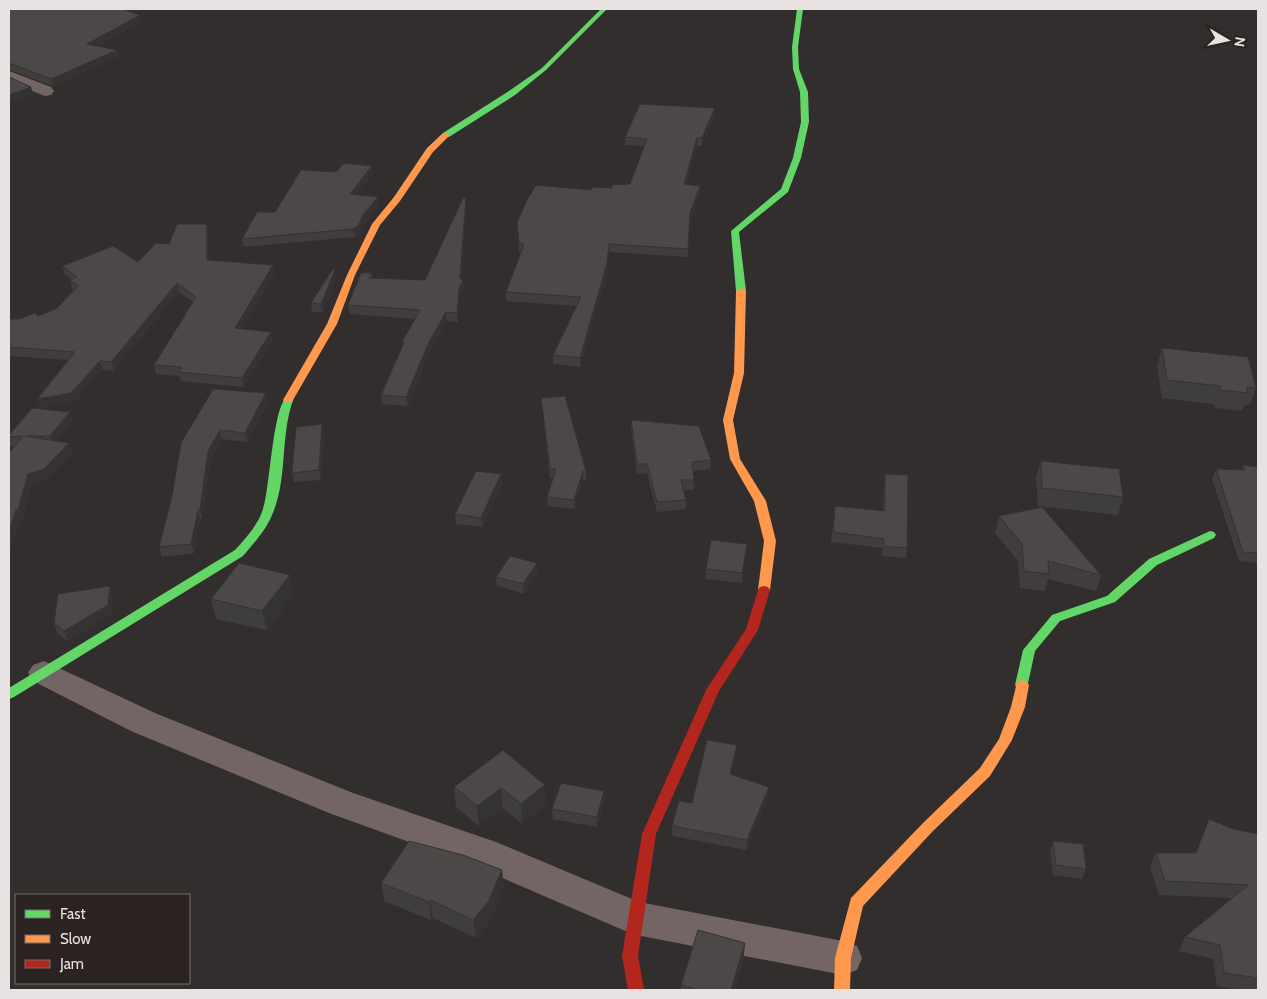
<svg xmlns="http://www.w3.org/2000/svg" width="1267" height="999" font-family="Cabin,sans-serif">
  <style>
    .lines { fill: none; stroke-linecap: round; stroke-linejoin: round }
    .street { fill: #736563; fill-rule: evenodd }
    .fast { fill: #63d668; fill-rule: evenodd }
    .slow { fill: #ff974d; fill-rule: evenodd }
    .jam { fill: #b3261e; fill-rule: evenodd }
    .wall { fill: #403e3d }
    .shaded-wall { fill: #343232 }
    .building { fill: #4b4847; stroke: #343232 }
  </style>
  <rect width="100%" height="100%" fill="#322e2d"/>
  <g class="lines">
    <g class="street">
      <polygon points="9,71 51,87 54,91 51,95 45,96 9,82"/>
      <polygon points="44,661 155,713 353,793 496,842 639,902 843,941 857,946 862,958 857,970 843,975 636,935 623,930 470,864 329,813 131,731 33,681 28,673 33,665"/>
    </g>
    <g class="fast">
      <polygon points="601,9 607,9 546,70 515,95 449,137 443,137 443,133 509,91 542,68"/>
      <polygon points="797,9 803,9 798,47 799,69 808,92 809,122 801,158 788,192 739,232 746,291 741,294 736,291 731,231 781,189 793,158 801,122 800,92 793,69 792,47"/>
      <path d="M288,397L293,400C280,437 288,479 272,515C266,530 254,543 243,556L14,697L9,699V688L235,550C246,538 258,525 263,509C270,490 273,401 288,397Z"/>
      <polygon points="1210,531 1214,532 1216,535 1214,538 1157,565 1115,602 1060,621 1035,651 1027,688 1022,690 1017,688 1015,685 1023,650 1052,615 1107,596 1149,559"/>
    </g>
    <g class="slow">
      <polygon points="443,133 450,135 433,152 400,201 380,225 355,275 337,324 293,400 292,402 284,402 283,400 327,324 347,275 372,224 394,197 427,148"/>
      <polygon points="741,288 746,291 744,373 733,420 740,459 766,501 776,541 770,590 768,593 760,593 758,590 764,541 754,501 730,459 723,420 734,373 736,291"/>
      <polygon points="1022,680 1027,682 1029,685 1025,707 1012,740 990,776 933,831 863,906 851,958 850,990 834,990 835,958 851,898 923,823 980,768 999,739 1011,707 1017,682"/>
    </g>
    <polygon class="jam" points="764,586 768,587 770,590 758,630 719,691 656,834 638,956 644,990 628,990 622,956 642,834 706,690 746,629 758,590 760,587"/>
  </g>
  <g class="wall">
    <polygon points="9,9 140,9 132,12 142,21 98,46 119,57 53,86 9,70"/>
    <polygon points="715,108 715,115 702,146 697,146 686,185 700,194 690,221 688,257 609,252 607,272 580,367 553,364 553,355 577,306 506,301 506,292 521,252 519,252 517,222 591,190 612,188 630,184 644,146 625,145 625,137"/>
    <polygon points="372,166 373,174 357,194 379,205 365,223 359,234 355,237 244,247 242,239 275,212 336,172"/>
    <polygon points="466,207 461,279 463,280 464,289 459,297 458,322 447,321 429,353 408,406 382,404 381,395 403,346 402,342 415,319 350,314 348,305 372,273 372,278 425,280"/>
    <polygon points="209,232 209,260 275,274 242,329 273,340 244,387 181,381 179,376 156,374 154,365 193,302 179,292 114,371 102,370 74,402 40,408 68,360 9,356 9,319 19,319 38,316 56,309 74,290 72,288 70,280 71,279 65,274 62,266 138,262 169,244"/>
    <polygon points="336,279 323,312 312,312 311,303"/>
    <polygon points="1162,348 1256,388 1250,405 1244,405 1242,411 1215,408 1214,404 1162,398 1157,366"/>
    <polygon points="213,389 266,393 268,402 247,442 222,439 210,461 202,519 200,519 194,553 162,557 159,547"/>
    <polygon points="541,398 586,471 586,480 583,480 574,509 548,506 547,497 553,478 550,478"/>
    <polygon points="70,412 73,421 56,441 72,453 47,478 32,484 22,519 20,520 10,548 9,548 9,453 15,446 10,446 9,441 9,435"/>
    <polygon points="631,420 711,460 710,469 693,471 694,490 684,490 686,500 686,509 657,512 647,473 637,474 631,429"/>
    <polygon points="324,434 321,480 294,482 292,473"/>
    <polygon points="1041,461 1123,497 1118,515 1038,506 1036,478"/>
    <polygon points="1243,465 1258,467 1258,563 1239,561 1212,479 1216,469 1242,470"/>
    <polygon points="885,474 907,548 906,558 882,556 883,548 831,542 835,506 883,511 884,484"/>
    <polygon points="502,484 482,527 456,524 455,514"/>
    <polygon points="999,516 1101,575 1096,591 1048,579 1045,591 1020,588 1018,561 995,533"/>
    <polygon points="746,554 742,583 706,579 706,569"/>
    <polygon points="537,563 538,573 524,594 497,586 496,577"/>
    <polygon points="110,586 113,596 111,615 68,641 57,633 54,623"/>
    <polygon points="294,594 267,630 216,619 211,599"/>
    <polygon points="503,750 546,804 522,824 503,808 479,826 456,807 454,787"/>
    <polygon points="736,755 731,775 768,797 746,850 672,836 672,826 692,803"/>
    <polygon points="604,791 605,801 597,827 553,819 552,809"/>
    <polygon points="1209,819 1233,829 1258,834 1258,990 1243,990 1217,986 1213,959 1179,951 1185,937 1232,898 1159,895 1150,867 1156,853 1196,853"/>
    <polygon points="1053,841 1086,869 1082,879 1053,875 1050,851"/>
    <polygon points="502,870 504,888 490,921 476,938 433,918 431,920 384,901 381,883"/>
    <polygon points="745,943 743,962 735,990 681,990 681,985"/>
  </g>
  <g class="shaded-wall">
    <polygon points="122,9 140,9 124,16"/>
    <polygon points="140,15 142,21 89,51 87,44"/>
    <polygon points="117,50 119,57 53,86 51,79"/>
    <polygon points="31,87 34,95 9,103 9,95"/>
    <polygon points="715,108 715,115 702,146 702,138"/>
    <polygon points="697,138 697,146 684,192 684,184"/>
    <polygon points="372,166 373,174 351,202 350,194"/>
    <polygon points="700,186 700,194 690,221 688,257 690,213"/>
    <polygon points="378,197 379,205 365,223 359,234 355,237 353,229 363,215"/>
    <polygon points="466,198 466,207 460,286 463,280 464,289 459,297 458,322 457,313"/>
    <polygon points="207,224 209,232 209,269 207,260"/>
    <polygon points="609,244 609,252 607,272 580,367 580,358"/>
    <polygon points="273,265 275,274 237,337 235,328"/>
    <polygon points="335,270 336,279 323,312 321,304"/>
    <polygon points="177,283 179,292 114,371 111,362"/>
    <polygon points="446,312 447,321 429,353 408,406 406,397 428,344"/>
    <polygon points="271,332 273,340 244,387 242,378"/>
    <polygon points="100,361 102,370 74,402 40,408 37,399"/>
    <polygon points="266,393 268,402 247,442 245,433"/>
    <polygon points="70,412 73,421 53,445 50,436"/>
    <polygon points="322,424 324,434 321,480 319,470"/>
    <polygon points="220,430 222,439 210,461 202,519 200,509 208,451"/>
    <polygon points="69,443 72,453 47,478 32,484 22,519 20,520 10,548 9,544 9,532 28,474"/>
    <polygon points="583,471 583,480 574,509 574,500"/>
    <polygon points="501,474 502,484 482,527 481,518"/>
    <polygon points="198,510 200,519 194,553 191,544"/>
    <polygon points="747,544 746,554 742,583 742,573"/>
    <polygon points="537,563 538,573 524,594 523,584"/>
    <polygon points="290,575 294,594 267,630 262,611"/>
    <polygon points="110,586 113,596 111,615 68,641 64,631"/>
    <polygon points="737,745 736,755 729,784 730,774"/>
    <polygon points="545,785 546,804 522,824 521,804"/>
    <polygon points="769,787 768,797 746,850 747,840"/>
    <polygon points="501,788 503,808 479,826 477,806"/>
    <polygon points="604,791 605,801 597,827 597,817"/>
    <polygon points="502,870 504,888 490,921 476,938 473,920"/>
    <polygon points="430,900 433,918 431,920 429,902"/>
    <polygon points="745,943 743,962 735,990 731,990"/>
  </g>
  <g class="building">
    <polygon points="9,9 123,9 122,9 140,15 87,44 117,50 51,79 9,63"/>
    <polygon points="9,77 31,87 9,95"/>
    <polygon points="640,104 715,108 702,138 697,138 684,184 700,186 690,213 688,249 609,244 607,263 580,358 553,355 581,297 506,292 524,244 519,243 517,222 528,198 536,185 591,190 592,187 612,188 612,185 630,184 647,139 625,137"/>
    <polygon points="344,163 372,166 350,194 378,197 363,215 358,226 353,229 242,239 257,212 275,212 301,170 336,172"/>
    <polygon points="463,198 466,198 460,278 463,280 459,289 457,313 446,312 428,344 406,397 381,395 404,342 402,342 420,310 348,305 361,273 372,273 369,278 425,280"/>
    <polygon points="177,224 207,224 207,260 273,265 235,328 271,332 242,378 178,372 182,367 154,365 196,297 177,283 111,362 100,361 71,393 37,399 75,352 9,347 9,319 19,319 35,313 38,316 56,309 78,286 70,280 77,277 62,266 113,246 138,262 156,243 169,244"/>
    <polygon points="332,270 335,270 321,304 311,303"/>
    <polygon points="1162,348 1248,357 1256,388 1247,387 1248,393 1220,390 1220,386 1167,380"/>
    <polygon points="213,389 266,393 245,433 220,430 208,451 200,509 198,510 191,544 159,547 172,496 181,443"/>
    <polygon points="565,396 586,471 583,471 574,500 547,497 556,469 550,468 541,398"/>
    <polygon points="32,408 70,412 50,436 25,436 69,443 44,469 28,474 18,510 16,510 9,532 9,453 23,436 9,437 9,435"/>
    <polygon points="631,420 699,426 711,460 692,462 694,480 681,480 686,500 657,502 647,464 637,464"/>
    <polygon points="322,424 319,470 292,473 296,427"/>
    <polygon points="1041,461 1119,469 1123,497 1042,488"/>
    <polygon points="1243,465 1258,467 1258,553 1243,552 1216,469 1245,470"/>
    <polygon points="476,471 501,474 481,518 455,514"/>
    <polygon points="885,474 908,475 907,548 884,546 884,539 833,532 835,506 885,511"/>
    <polygon points="1042,507 1101,575 1048,561 1049,574 1024,571 1022,544 999,516"/>
    <polygon points="711,540 747,544 742,573 706,569"/>
    <polygon points="510,556 537,563 523,584 496,577"/>
    <polygon points="239,563 290,575 262,611 211,599"/>
    <polygon points="110,586 108,605 64,631 54,623 58,594"/>
    <polygon points="707,740 737,745 730,774 769,787 747,840 672,826 679,801 692,803"/>
    <polygon points="503,750 545,785 521,804 501,788 477,806 454,787"/>
    <polygon points="561,783 604,791 597,817 552,809"/>
    <polygon points="1209,819 1233,829 1258,834 1258,978 1224,973 1220,945 1185,937 1248,885 1165,881 1156,853 1196,853"/>
    <polygon points="409,841 463,855 502,870 488,902 473,920 430,900 429,902 381,883"/>
    <polygon points="1053,841 1083,844 1086,869 1056,865"/>
    <polygon points="698,930 745,943 731,990 699,990 681,985"/>
  </g>
  <rect width="1267" height="999" fill="none" stroke="#e8e3e2" stroke-width="20"/>
  <rect x="15" y="894" width="175" height="90" fill="#2a2322" stroke="#76706f"/>
  <rect x="25" y="910" width="25" height="8" fill="#63d668" stroke="#76706f"/>
  <text x="60" y="919" font-size="15" fill="#e8e3e2">Fast</text>
  <rect x="25" y="935" width="25" height="8" fill="#ff974d" stroke="#76706f"/>
  <text x="60" y="944" font-size="15" fill="#e8e3e2">Slow</text>
  <rect x="25" y="960" width="25" height="8" fill="#b3261e" stroke="#76706f"/>
  <text x="60" y="969" font-size="15" fill="#e8e3e2">Jam</text>
  <g transform="translate(1227 40) rotate(99)" stroke="#2a2322" stroke-width="4" paint-order="stroke">
  <path d="M0-4L9 19L0 12L-9 19Z" fill="#e8e3e2"/>
  <text y="-8" font-size="14" font-weight="bold" text-anchor="middle" fill="#e8e3e2">N</text>
  </g>
</svg>
